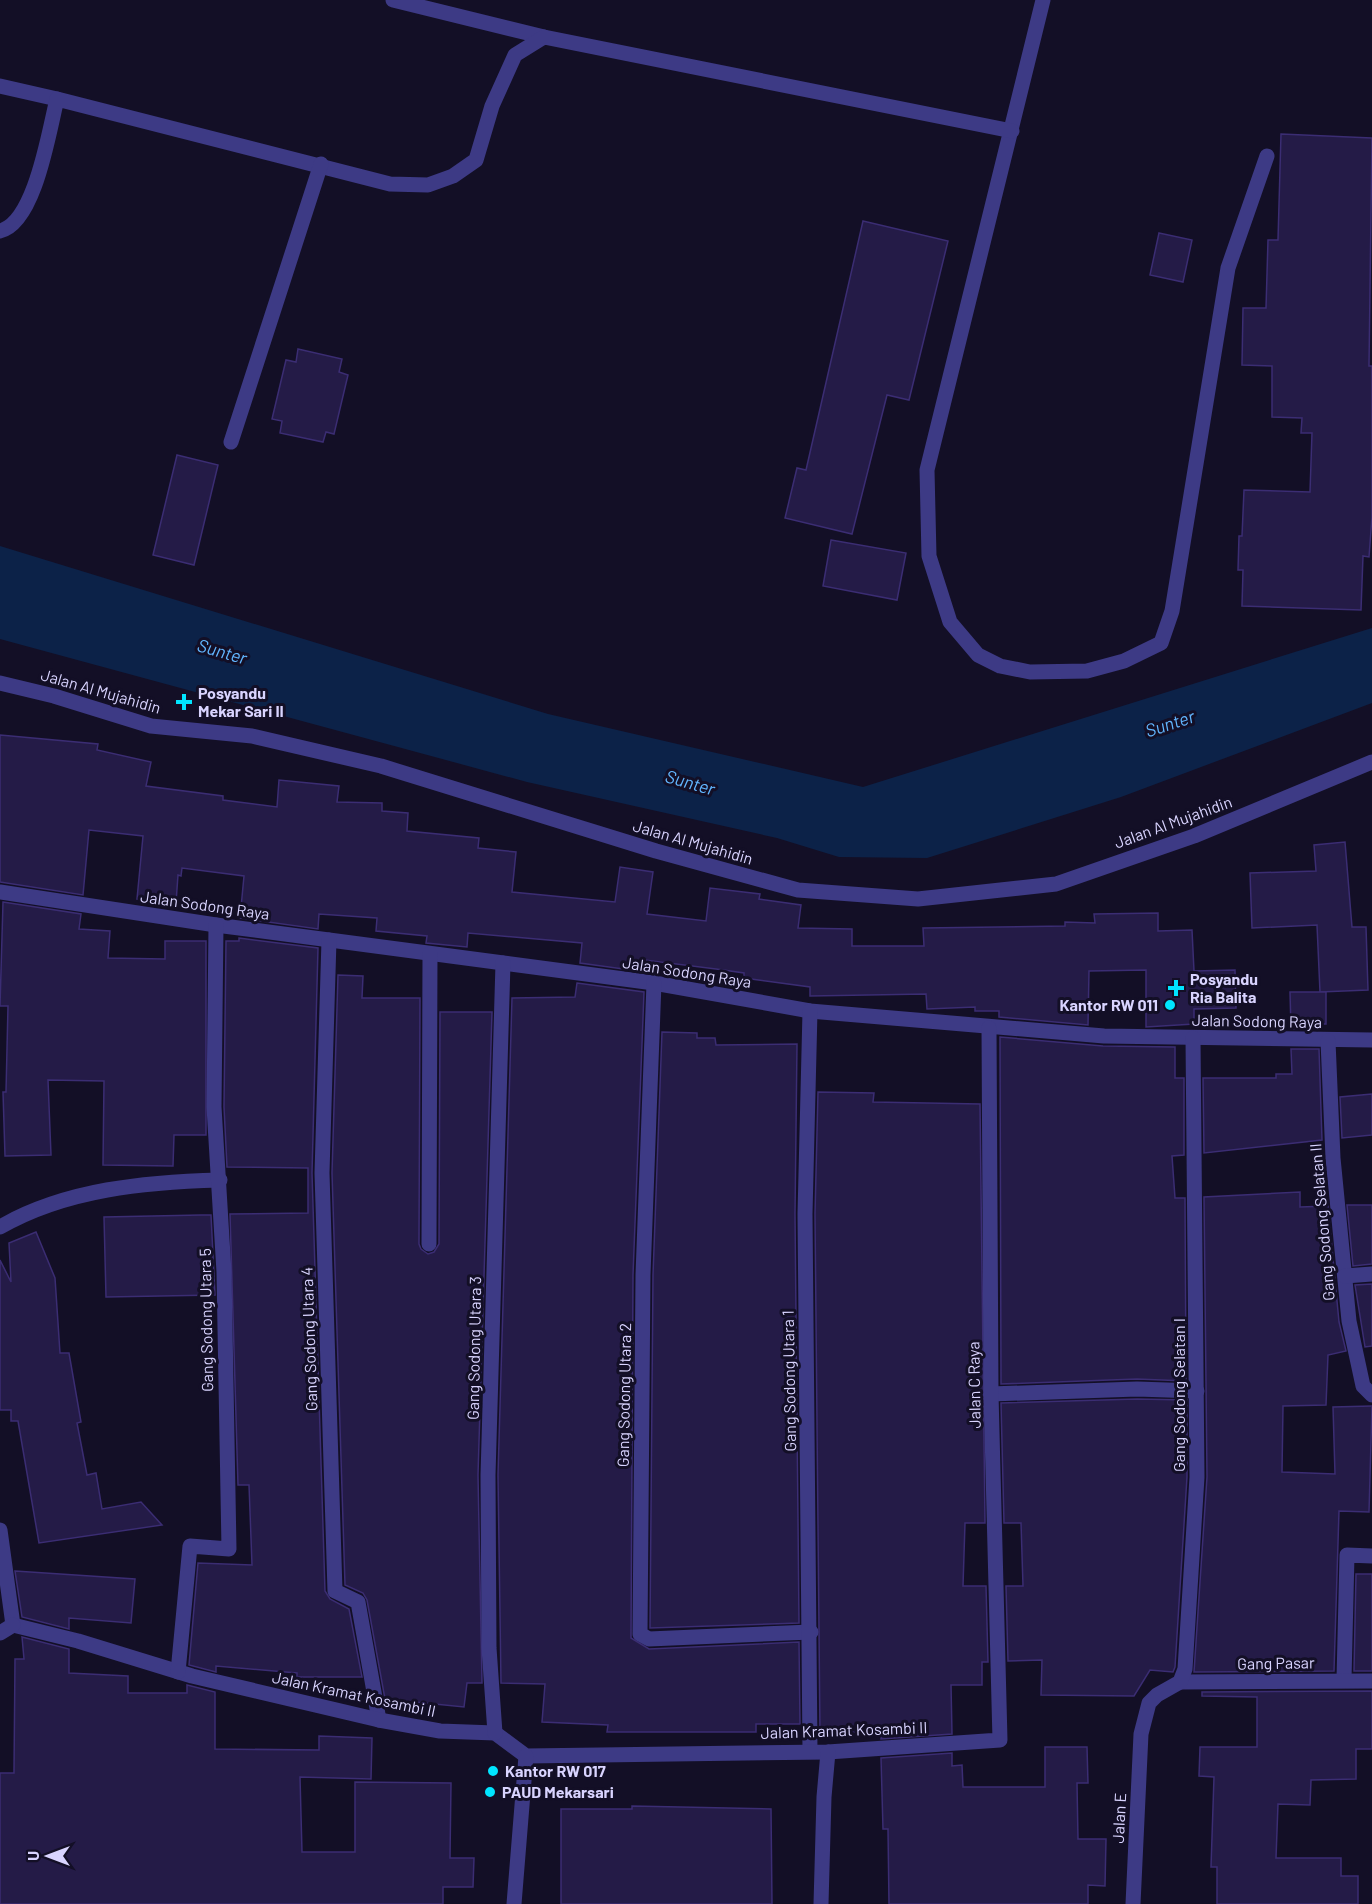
<svg xmlns="http://www.w3.org/2000/svg" width="1372" height="1904" font-family="Barlow,sans-serif">
  <style>
    .water { fill: #0c2248 }
    .building { fill: #241b47; stroke: #3b2d73; stroke-width: 1.5 }
    .lines { fill: none; stroke-linecap: round; stroke-linejoin: round }
    .lane { stroke: #3d3a85; stroke-width: 15 }
    .street { stroke: #3d3a85; stroke-width: 15 }
    .poi-dot { fill: #00e5ff; stroke: #130f26; stroke-width: 2 }
    .labels { text-anchor: middle; stroke-width: 6; stroke-linejoin: round; paint-order: stroke }
    .street-label { font-size: 16px; fill: #d9d4ff; stroke: #130f26 }
    .poi-label { font-size: 16px; font-weight: bold; fill: #d9d4ff; stroke: #130f26; text-anchor: start }
    .water-label { font-size: 18px; font-style: italic; fill: #62b6ff; stroke: #130f26 }
  </style>
  <rect width="100%" height="100%" fill="#130f26"/>
  <polygon class="water" points="0,546 548,714 863,787 1372,628 1372,703 1121,797 927,858 839,857 777,838 527,782 0,639"/>
  <g class="building">
    <polygon points="1281,134 1372,138 1369,366 1372,366 1372,517 1369,557 1363,556 1361,610 1242,606 1243,570 1238,570 1239,536 1242,536 1244,490 1310,492 1312,433 1301,433 1302,418 1272,417 1272,366 1242,365 1243,308 1266,308 1268,240 1278,240"/>
    <polygon points="863,221 948,241 909,400 887,395 852,534 785,518 797,468 806,470"/>
    <polygon points="1159,233 1192,240 1183,282 1150,275"/>
    <polygon points="298,349 342,359 339,372 348,375 334,434 326,432 323,442 280,433 282,421 272,419 286,360 296,362"/>
    <polygon points="177,455 218,465 194,565 153,555"/>
    <polygon points="831,540 906,553 897,600 823,586"/>
    <polygon points="0,735 98,744 97,750 151,762 146,786 223,796 223,800 277,807 279,780 339,786 337,802 382,803 382,811 408,813 407,831 479,838 478,848 516,852 512,892 615,902 620,867 653,872 647,914 706,921 710,888 760,894 759,899 801,905 798,928 852,929 852,946 924,946 923,928 1065,926 1065,922 1095,923 1094,914 1158,913 1158,931 1192,930 1194,971 1235,970 1236,1008 1194,1009 1194,1024 1146,1027 1146,970 1089,971 1088,1025 999,1017 999,1011 975,1011 975,1007 927,1009 926,994 810,996 810,987 744,978 744,973 716,969 645,960 645,972 580,963 582,943 468,933 467,947 426,943 427,936 376,931 377,918 319,914 318,929 240,918 244,876 182,868 181,876 178,875 176,903 137,899 143,836 89,830 83,895 0,882"/>
    <polygon points="1345,842 1352,927 1366,927 1368,990 1320,992 1317,925 1252,928 1250,873 1316,871 1314,845"/>
    <polygon points="3,902 81,914 79,929 110,931 108,958 165,959 165,941 206,941 206,1135 174,1135 173,1166 103,1165 104,1081 48,1080 51,1155 5,1156 3,1092 6,1092 8,1006 0,1006"/>
    <polygon points="239,938 318,948 312,1173 325,1591 330,1599 349,1609 362,1677 297,1677 297,1673 216,1666 216,1672 189,1665 198,1563 252,1565 249,1485 238,1485 230,1214 308,1213 308,1168 227,1167 224,1107 226,941 239,941"/>
    <polygon points="338,975 363,976 362,998 420,998 419,1244 421,1249 428,1254 434,1252 439,1244 440,1012 492,1012 478,1475 482,1683 467,1683 464,1707 385,1699 367,1600 363,1593 345,1585 332,1173"/>
    <polygon points="577,983 644,992 633,1275 631,1638 649,1649 799,1642 800,1724 756,1724 756,1732 607,1732 608,1725 542,1722 545,1684 501,1683 498,1475 512,998 575,997"/>
    <polygon points="1290,992 1326,992 1326,1024 1319,1024 1319,1029 1291,1029"/>
    <polygon points="662,1032 697,1033 697,1038 715,1038 716,1045 797,1044 795,1214 799,1623 650,1628 653,1275"/>
    <polygon points="1000,1037 1103,1046 1175,1047 1175,1078 1184,1078 1184,1155 1172,1156 1175,1198 1185,1198 1186,1381 1137,1379 1001,1384"/>
    <polygon points="1291,1049 1319,1049 1322,1140 1204,1153 1203,1078 1276,1078 1276,1074 1292,1074"/>
    <polygon points="818,1092 874,1093 873,1102 980,1104 985,1523 965,1523 963,1586 986,1586 988,1662 982,1662 982,1685 951,1685 952,1734 881,1739 881,1731 820,1734 815,1214"/>
    <polygon points="1372,1094 1372,1135 1342,1138 1340,1097"/>
    <polygon points="1300,1192 1300,1207 1328,1206 1339,1322 1346,1351 1328,1355 1326,1405 1283,1406 1282,1472 1335,1474 1333,1407 1372,1406 1369,1512 1339,1511 1334,1671 1194,1672 1207,1477 1204,1197"/>
    <polygon points="1347,1205 1372,1205 1372,1264 1353,1266"/>
    <polygon points="201,1215 211,1215 215,1295 106,1297 104,1217"/>
    <polygon points="36,1232 55,1278 60,1353 69,1353 81,1422 77,1423 87,1475 96,1473 102,1509 141,1502 162,1525 39,1543 18,1421 11,1421 11,1410 0,1410 0,1260 11,1282 9,1243"/>
    <polygon points="1372,1284 1372,1346 1365,1347 1355,1285"/>
    <polygon points="1137,1399 1187,1400 1187,1477 1175,1667 1173,1672 1150,1670 1134,1696 1041,1695 1042,1660 1008,1661 1006,1586 1023,1586 1021,1523 1004,1523 1001,1403"/>
    <polygon points="15,1571 135,1579 131,1623 69,1618 69,1629 22,1617"/>
    <polygon points="1356,1574 1372,1574 1372,1671 1354,1671"/>
    <polygon points="22,1637 69,1649 69,1673 128,1676 128,1693 187,1693 187,1685 215,1692 215,1749 319,1750 319,1736 372,1738 371,1779 300,1777 302,1852 355,1852 355,1782 451,1783 450,1858 474,1858 473,1887 443,1887 443,1904 0,1904 0,1773 14,1773 15,1659 24,1659"/>
    <polygon points="1372,1691 1372,1749 1356,1749 1356,1779 1311,1780 1310,1805 1278,1804 1276,1858 1341,1858 1341,1876 1358,1876 1358,1904 1217,1904 1217,1867 1211,1867 1214,1777 1199,1776 1200,1747 1257,1747 1257,1697 1202,1696 1202,1692"/>
    <polygon points="1045,1747 1087,1747 1088,1783 1077,1783 1078,1839 1106,1839 1105,1886 1088,1885 1088,1904 889,1904 888,1829 883,1829 881,1758 952,1753 952,1766 962,1765 963,1787 1045,1787"/>
    <polygon points="632,1806 771,1809 772,1904 561,1904 561,1809 632,1809"/>
  </g>
  <g class="lines">
    <g class="lane">
      <polyline points="393,0 544,37"/>
      <polyline points="1043,0 927,470 929,556 950,622 978,655 1000,666 1030,672 1087,671 1124,661 1161,643 1172,611 1228,268 1267,156"/>
      <polyline points="0,86 57,99"/>
      <path d="M0,231C35,223 49,131 57,99L390,184L428,185L453,176L476,160L492,106L515,55L544,37L1012,131"/>
      <polyline points="231,442 321,164"/>
    </g>
    <g class="street">
      <polyline points="0,683 54,696 151,726 252,736 381,766 656,851 798,890 918,899 1056,884 1194,836 1372,762"/>
      <polyline points="0,892 216,925 654,983 810,1011 1104,1036 1372,1040"/>
      <polyline points="329,940 322,1173 335,1591 358,1602 379,1720"/>
      <polyline points="654,983 643,1275 640,1634 649,1639 811,1632"/>
      <polyline points="810,1011 805,1214 810,1751"/>
      <polyline points="1328,1041 1333,1158 1349,1321 1363,1386 1372,1395"/>
      <path d="M0,1227C66,1189 146,1182 220,1180"/>
      <polyline points="429,1244 430,954"/>
      <polyline points="1345,1276 1372,1274"/>
      <polyline points="991,1394 1137,1389 1197,1391"/>
      <polyline points="0,1530 13,1625 78,1641 192,1676 379,1720 440,1731 495,1733 526,1756 828,1752 1000,1740 991,1394 989,1028"/>
      <polyline points="0,1633 13,1625"/>
      <polyline points="178,1672 190,1546 229,1549 224,1272 214,1107 216,925"/>
      <polyline points="1344,1679 1347,1555 1372,1556"/>
      <polyline points="1180,1682 1372,1681"/>
      <polyline points="495,1733 489,1648 488,1475 503,963"/>
      <polyline points="514,1904 526,1756"/>
      <polyline points="821,1904 824,1797 828,1752"/>
      <polyline points="1133,1904 1141,1734 1149,1703 1157,1695 1180,1682 1185,1669 1197,1477 1193,1038"/>
    </g>
  </g>
  <g class="poi-dot">
    <path d="M181 693h6v6h6v6h-6v6h-6v-6h-6v-6h6z"/>
    <path d="M1173 979h6v6h6v6h-6v6h-6v-6h-6v-6h6z"/>
    <circle cx="1170" cy="1005" r="6"/>
    <circle cx="493" cy="1771" r="6"/>
    <circle cx="490" cy="1792" r="6"/>
  </g>
  <g class="labels">
    <g class="street-label">
      <text transform="translate(101 691) rotate(16)" y="6">Jalan Al Mujahidin</text>
      <text transform="translate(1173 822) rotate(-20)" y="6">Jalan Al Mujahidin</text>
      <text transform="translate(693 842) rotate(16)" y="6">Jalan Al Mujahidin</text>
      <text transform="translate(205 905) rotate(8)" y="6">Jalan Sodong Raya</text>
      <text transform="translate(687 972) rotate(9)" y="6">Jalan Sodong Raya</text>
      <text transform="translate(1257 1021) rotate(1)" y="6">Jalan Sodong Raya</text>
      <text transform="translate(1322 1222) rotate(-95)" y="6">Gang Sodong Selatan II</text>
      <text transform="translate(206 1320) rotate(-91)" y="6">Gang Sodong Utara 5</text>
      <text transform="translate(309 1339) rotate(-92)" y="6">Gang Sodong Utara 4</text>
      <text transform="translate(474 1348) rotate(-89)" y="6">Gang Sodong Utara 3</text>
      <text transform="translate(789 1381) rotate(-91)" y="6">Gang Sodong Utara 1</text>
      <text transform="translate(974 1385) rotate(-91)" y="6">Jalan C Raya</text>
      <text transform="translate(624 1395) rotate(-89)" y="6">Gang Sodong Utara 2</text>
      <text transform="translate(1179 1395) rotate(-90)" y="6">Gang Sodong Selatan I</text>
      <text transform="translate(1276 1663) rotate(-1)" y="6">Gang Pasar</text>
      <text transform="translate(354 1694) rotate(12)" y="6">Jalan Kramat Kosambi II</text>
      <text transform="translate(844 1730) rotate(-2)" y="6">Jalan Kramat Kosambi II</text>
      <text transform="translate(1119 1818) rotate(-87)" y="6">Jalan E</text>
    </g>
    <g class="poi-label">
      <text x="198" y="699">Posyandu<tspan x="198" dy="18">Mekar Sari II</tspan></text>
      <text x="1190" y="985">Posyandu<tspan x="1190" dy="18">Ria Balita</tspan></text>
      <text x="1158" y="1011" text-anchor="end">Kantor RW 011</text>
      <text x="505" y="1777">Kantor RW 017</text>
      <text x="502" y="1798">PAUD Mekarsari</text>
    </g>
    <g class="water-label">
      <text transform="translate(222 652) rotate(16)" y="6">Sunter</text>
      <text transform="translate(1170 724) rotate(-18)" y="6">Sunter</text>
      <text transform="translate(690 783) rotate(16)" y="6">Sunter</text>
    </g>
  </g>
  <g transform="translate(48 1856) rotate(270)" stroke="#130f26" stroke-width="4.5" paint-order="stroke">
  <path d="M0-4.5L10 22L0 15L-10 22Z" fill="#d9d4ff"/>
  <text y="-9" font-size="16" font-weight="bold" text-anchor="middle" fill="#d9d4ff">U</text>
  </g>
</svg>
